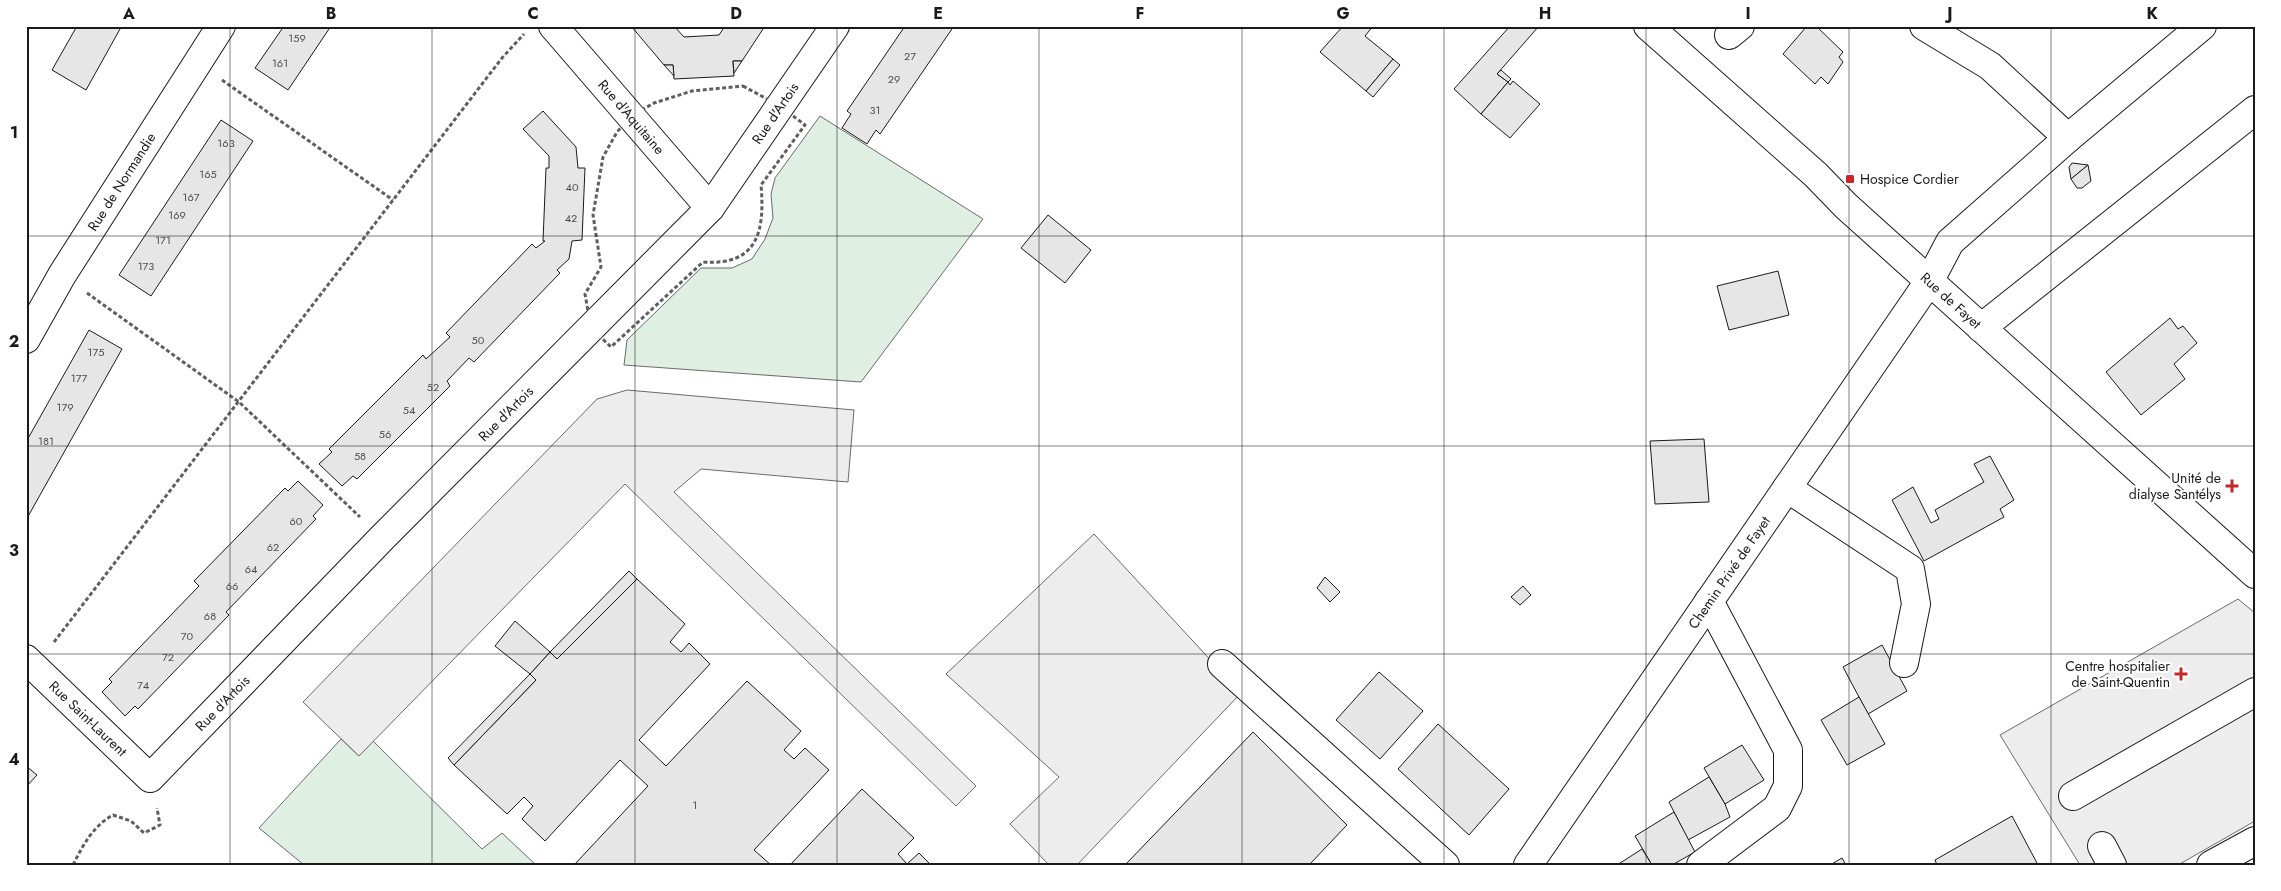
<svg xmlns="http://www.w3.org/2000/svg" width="2281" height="891" font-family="Jost,sans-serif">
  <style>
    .green { fill: #e0efe3; stroke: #6a6a6a }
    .parking { fill: #ededed; stroke: #6a6a6a }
    .building { fill: #e6e6e6; stroke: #1a1a1a }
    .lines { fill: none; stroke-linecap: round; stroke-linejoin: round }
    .minor-casing { stroke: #1a1a1a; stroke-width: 30 }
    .major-casing { stroke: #1a1a1a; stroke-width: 30 }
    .path { stroke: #5f5f5f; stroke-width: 3; stroke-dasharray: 4 2.5; stroke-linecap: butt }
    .minor { stroke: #fff; stroke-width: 28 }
    .major { stroke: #fff; stroke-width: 28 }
    .grid { fill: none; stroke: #1a1a1a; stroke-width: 1; stroke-opacity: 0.55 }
    .poi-dot { fill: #c62828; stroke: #fff; stroke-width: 2 }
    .labels { text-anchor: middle; stroke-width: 4; stroke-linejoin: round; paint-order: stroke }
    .number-label { font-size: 11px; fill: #4d4d4d }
    .street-label { font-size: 14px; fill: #1a1a1a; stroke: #fff }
    .poi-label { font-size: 14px; fill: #1a1a1a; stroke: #fff; text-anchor: end }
    .neatline { fill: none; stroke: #1a1a1a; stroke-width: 2 }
    .grid-label { font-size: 16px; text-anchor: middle; font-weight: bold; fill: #1a1a1a }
  </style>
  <rect width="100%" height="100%" fill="#fff"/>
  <g class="green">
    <polygon points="820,116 983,219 861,382 624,365 627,340 701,268 732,268 752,259 765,239 773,218 771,194 775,178"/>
    <polygon points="341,739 359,756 373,741 482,849 502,833 536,865 304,865 259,828"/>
  </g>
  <g class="parking">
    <polygon points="627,390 854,410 848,482 701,469 674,492 976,786 956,806 625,484 359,756 303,702 597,399"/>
    <polygon points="1094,534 1241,693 1077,865 1049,865 1010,824 1059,777 946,674"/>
    <polygon points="2238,599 2255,613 2255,821 2178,865 2080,865 2000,735"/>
  </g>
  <g class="building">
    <polygon points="77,26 115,26 120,29 86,90 52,70"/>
    <polygon points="284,26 331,26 288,90 255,68"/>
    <polygon points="631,26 674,26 684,37 719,35 725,26 765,26 742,61 733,61 734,76 674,79 673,65 664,65"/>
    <polygon points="905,26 954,26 880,134 876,130 867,144 842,128 851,114 847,111"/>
    <polygon points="1343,26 1373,26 1365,36 1393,59 1366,91 1320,52"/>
    <polygon points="1510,26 1539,26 1497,74 1508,82 1481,114 1454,89"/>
    <polygon points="1807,26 1816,26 1843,52 1839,57 1843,62 1828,84 1821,77 1815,84 1783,54"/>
    <polygon points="1393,59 1400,65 1373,97 1366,91"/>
    <polygon points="733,61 742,61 734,73"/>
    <polygon points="664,65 673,65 674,76"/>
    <polygon points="1501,70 1511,79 1508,82 1497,74"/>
    <polygon points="1513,81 1540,104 1510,138 1481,114 1508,82 1510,85"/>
    <polygon points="543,111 576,147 578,168 585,168 582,240 572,241 569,259 557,270 560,273 474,362 469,358 447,381 450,386 357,479 353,476 342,486 319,464 332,452 329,449 423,355 426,359 450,337 446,333 532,244 536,248 545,241 543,241 546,168 549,168 549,156 523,129"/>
    <polygon points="221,120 253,141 151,296 119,275"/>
    <polygon points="2072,163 2088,165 2071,179 2069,167"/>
    <polygon points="2088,165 2091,181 2082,188 2077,188 2071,179"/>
    <polygon points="1048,215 1091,250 1065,283 1021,248"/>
    <polygon points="1778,271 1789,315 1729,330 1717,286"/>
    <polygon points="2170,318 2178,329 2183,326 2197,343 2174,364 2185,379 2141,415 2106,372"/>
    <polygon points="89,330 122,349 26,520 26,442"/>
    <polygon points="1704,439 1709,502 1655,504 1650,441"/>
    <polygon points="1990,456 2014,500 2000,509 2004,517 1924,561 1892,500 1913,487 1931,523 1939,519 1935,510 1984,482 1974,464"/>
    <polygon points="298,481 323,505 313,516 316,519 226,612 229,615 138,709 135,706 125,716 102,692 112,682 109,679 199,586 194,581 285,488 288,491"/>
    <polygon points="629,571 637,579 557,659 550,652"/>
    <polygon points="1325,577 1340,592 1330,602 1317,588"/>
    <polygon points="637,579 685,624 670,642 681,652 689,643 710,664 639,740 666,766 747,681 801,731 784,750 794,759 805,748 829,770 754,850 771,865 574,865 648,786 620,760 545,841 522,819 533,806 524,797 507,814 454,765 536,680 530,674 550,652 557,659"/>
    <polygon points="1523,586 1531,595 1520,605 1511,597"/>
    <polygon points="515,621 550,652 530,674 495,646"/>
    <polygon points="1882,645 1907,691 1868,714 1843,667"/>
    <polygon points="1379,672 1423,711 1380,759 1336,720"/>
    <polygon points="530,674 536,680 454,765 448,758"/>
    <polygon points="1859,697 1885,744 1847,765 1821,720"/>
    <polygon points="1438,724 1509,789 1469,835 1398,769"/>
    <polygon points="1253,732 1347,825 1309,865 1125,865"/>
    <polygon points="1742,745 1764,780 1725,804 1704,768"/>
    <polygon points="26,766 37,775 26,787"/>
    <polygon points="1709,777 1725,804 1730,817 1688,840 1669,802"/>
    <polygon points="862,789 914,838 898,854 907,864 919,853 931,865 790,865"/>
    <polygon points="1674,812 1695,852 1672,865 1652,865 1635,836"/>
    <polygon points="2012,816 2038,865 1937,865 1935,860"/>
    <polygon points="1642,849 1652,865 1617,865"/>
    <polygon points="1842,858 1846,865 1830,865"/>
  </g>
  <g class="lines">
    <g class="minor-casing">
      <g id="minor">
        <path id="s1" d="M553,26L710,208"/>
        <polyline points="1924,26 1990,66 2068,138"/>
        <polyline points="1729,35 1740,26"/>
        <polyline points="1981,328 2255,110"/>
        <path id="s2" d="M26,339L62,275L221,26"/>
        <polyline points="1787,488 1910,569 1916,604 1904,663"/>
        <path id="s3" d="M26,659L150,778L382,538L710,208L835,26"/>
        <polyline points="1222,664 1445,865"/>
        <polyline points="2073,796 2255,692"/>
        <polyline points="2102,846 2112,865"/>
        <path id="s4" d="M1528,865L1930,280L1950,242L2068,138L2202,26"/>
        <polyline points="1701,865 1777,808 1788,786 1788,750 1709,601"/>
        <polyline points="2211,865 2255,841"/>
      </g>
    </g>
    <g class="major-casing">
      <g id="major">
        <path id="s5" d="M1648,26L1816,175L1846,206L2255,574"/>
      </g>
    </g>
    <g class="path">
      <polyline points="222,80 393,200"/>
      <path d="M743,86L780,106L805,125L761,185C765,231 758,266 703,262L611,347L591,328L585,294L601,267L593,215L603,157L617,132L631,116L654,103L692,91Z"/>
      <polyline points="87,293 239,402 360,517"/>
      <polyline points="54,642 502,58 524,34"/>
      <path d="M73,865C83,845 93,826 113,815L131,821L144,833L160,825L157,808"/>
    </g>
    <use href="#minor" class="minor"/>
    <use href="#major" class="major"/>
  </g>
  <path class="grid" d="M230,26V865M432,26V865M635,26V865M837,26V865M1039,26V865M1242,26V865M1444,26V865M1646,26V865M1849,26V865M2051,26V865M26,236H2255M26,446H2255M26,654H2255"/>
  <g class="poi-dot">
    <rect x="1845" y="174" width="10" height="10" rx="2.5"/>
    <path d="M2229.5 478.5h5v5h5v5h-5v5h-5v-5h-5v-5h5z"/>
    <path d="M2178.5 666.5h5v5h5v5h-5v5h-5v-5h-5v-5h5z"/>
  </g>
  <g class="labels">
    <g class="number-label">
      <text x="297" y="42">159</text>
      <text x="910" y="60">27</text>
      <text x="280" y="67">161</text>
      <text x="894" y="83">29</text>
      <text x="875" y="114">31</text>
      <text x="226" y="147">163</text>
      <text x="208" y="178">165</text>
      <text x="572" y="191">40</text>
      <text x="191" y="201">167</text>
      <text x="177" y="219">169</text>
      <text x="571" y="222">42</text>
      <text x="163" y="244">171</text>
      <text x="146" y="270">173</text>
      <text x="478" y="344">50</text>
      <text x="96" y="356">175</text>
      <text x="79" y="382">177</text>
      <text x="433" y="391">52</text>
      <text x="65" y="411">179</text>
      <text x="409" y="414">54</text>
      <text x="385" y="438">56</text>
      <text x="46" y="445">181</text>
      <text x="360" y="460">58</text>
      <text x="296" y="525">60</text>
      <text x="273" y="551">62</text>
      <text x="251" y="573">64</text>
      <text x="232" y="590">66</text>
      <text x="210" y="620">68</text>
      <text x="187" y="640">70</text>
      <text x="168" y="661">72</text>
      <text x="143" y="689">74</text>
      <text x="695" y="809">1</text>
    </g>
    <g class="street-label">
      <text dy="5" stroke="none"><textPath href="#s3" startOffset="1086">Rue d'Artois</textPath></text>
      <text dy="5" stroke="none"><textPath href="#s1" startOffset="120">Rue d'Aquitaine</textPath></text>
      <text dy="5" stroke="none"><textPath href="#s2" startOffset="184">Rue de Normandie</textPath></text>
      <text dy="5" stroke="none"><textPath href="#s5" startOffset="409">Rue de Fayet</textPath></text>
      <text dy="5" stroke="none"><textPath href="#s3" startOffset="681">Rue d'Artois</textPath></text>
      <text dy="5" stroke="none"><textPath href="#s4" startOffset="355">Chemin Privé de Fayet</textPath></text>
      <text dy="5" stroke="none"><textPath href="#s3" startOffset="276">Rue d'Artois</textPath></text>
      <text dy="5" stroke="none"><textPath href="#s3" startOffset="86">Rue Saint-Laurent</textPath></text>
    </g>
    <g class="poi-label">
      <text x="1860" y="184" text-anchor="start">Hospice Cordier</text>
      <text x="2221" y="483">Unité de<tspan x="2221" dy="16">dialyse Santélys</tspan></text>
      <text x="2170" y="671">Centre hospitalier<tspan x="2170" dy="16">de Saint-Quentin</tspan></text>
    </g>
  </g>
  <rect width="2281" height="891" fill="none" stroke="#ffffff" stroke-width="55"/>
  <rect x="28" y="28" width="2226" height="836" class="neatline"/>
  <g class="grid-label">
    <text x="129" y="19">A</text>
    <text x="331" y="19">B</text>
    <text x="533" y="19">C</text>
    <text x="736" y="19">D</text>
    <text x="938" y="19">E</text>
    <text x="1140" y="19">F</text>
    <text x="1343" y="19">G</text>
    <text x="1545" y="19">H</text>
    <text x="1748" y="19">I</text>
    <text x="1950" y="19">J</text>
    <text x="2152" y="19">K</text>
    <text x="14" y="138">1</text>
    <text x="14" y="347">2</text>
    <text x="14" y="556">3</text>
    <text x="14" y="765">4</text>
  </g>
</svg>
